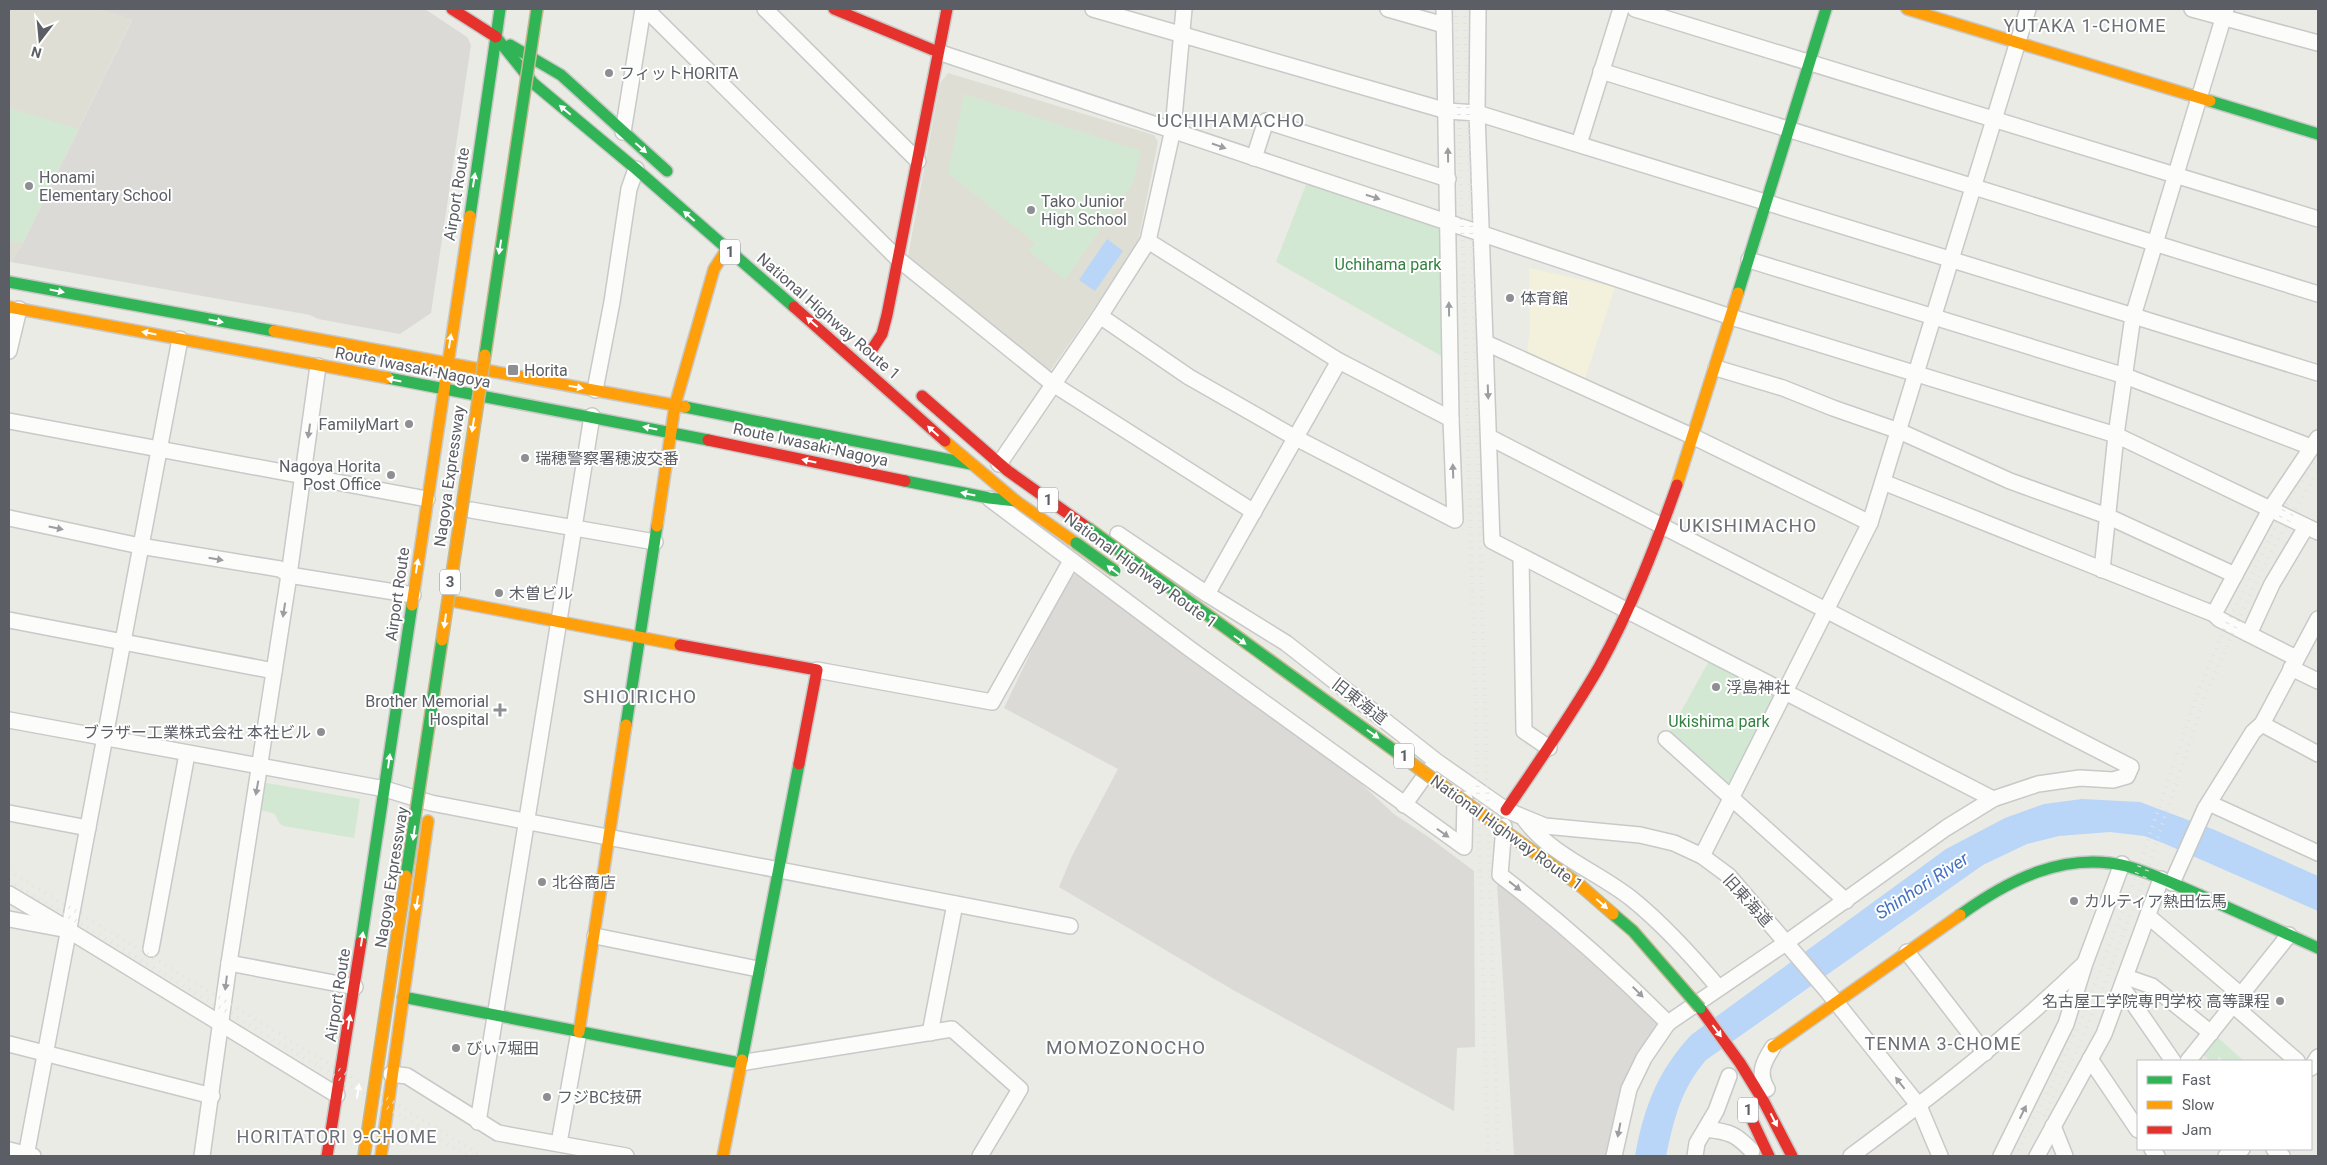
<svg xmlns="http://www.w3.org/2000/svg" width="2327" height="1165" font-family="Roboto,'Noto Sans JP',sans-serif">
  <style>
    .industrial { fill: #dbdad6 }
    .education { fill: #dfded5 }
    .green { fill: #d3e8d3 }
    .sand { fill: #f3f0db }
    .water { fill: #b9d5f7 }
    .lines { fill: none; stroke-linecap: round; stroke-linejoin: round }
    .street-casing { stroke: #c8c9c8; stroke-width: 18 }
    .fast-casing { stroke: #c8c8c7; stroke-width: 14 }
    .slow-casing { stroke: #c8c8c7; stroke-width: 14 }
    .jam-casing { stroke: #c8c8c7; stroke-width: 14 }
    .street { stroke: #fcfcfb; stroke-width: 15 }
    .fast { stroke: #30b455; stroke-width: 11 }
    .slow { stroke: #ff9f0a; stroke-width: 11 }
    .jam { stroke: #e5322d; stroke-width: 11 }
    .rail { stroke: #e2e2e2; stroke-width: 4; stroke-dasharray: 1 6; stroke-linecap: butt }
    .fast-bridge-casing { stroke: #c3ba93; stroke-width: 14; stroke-linecap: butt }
    .slow-bridge-casing { stroke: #c3ba93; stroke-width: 14; stroke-linecap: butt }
    .fast-bridge { stroke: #30b455; stroke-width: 11 }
    .slow-bridge { stroke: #ff9f0a; stroke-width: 11 }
    .oneway { fill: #fff }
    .oneway2 { fill: #9b9da0 }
    .poi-dot { fill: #8d8f92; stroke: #fff; stroke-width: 2 }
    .labels { text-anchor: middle; stroke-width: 4; stroke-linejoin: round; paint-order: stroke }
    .shield { fill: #fff; stroke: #8c8e92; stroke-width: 1 }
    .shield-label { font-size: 15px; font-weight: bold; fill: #5b5e64 }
    .poi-label { font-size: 16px; fill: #5b5e64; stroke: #fff; text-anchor: start }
    .street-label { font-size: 16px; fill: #5b5e64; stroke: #fff }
    .park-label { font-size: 16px; fill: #348241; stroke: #fff }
    .neighbourhood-label { font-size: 18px; letter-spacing: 1px; fill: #6c7076; stroke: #fff }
    .water-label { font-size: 18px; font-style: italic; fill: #4573c2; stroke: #fff }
    .quarter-label { font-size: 19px; letter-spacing: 1px; fill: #6c7076; stroke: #fff }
  </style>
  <rect width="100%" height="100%" fill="#ebebe6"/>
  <g class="industrial">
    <polygon points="99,9 425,9 467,37 471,45 431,313 400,334 318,319 310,315 11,262 23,243 132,20"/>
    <polygon points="1078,573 1356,779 1394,814 1430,838 1474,871 1475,1047 1457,1048 1454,1111 1233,990 1059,887 1072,856 1118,769 1004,708 1066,579"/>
    <polygon points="1497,884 1553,921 1661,1024 1608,1156 1514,1156"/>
  </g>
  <g class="education">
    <polygon points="9,9 99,9 132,19 23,243 11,262 9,261"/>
    <polygon points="948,73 1154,135 1158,142 1137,247 1050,371 1046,373 910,264 908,256 940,83"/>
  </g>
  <g class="green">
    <polygon points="964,94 1141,151 1133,183 1065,280 1028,250 1035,243 948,173"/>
    <polygon points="9,108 78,129 23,243 9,240"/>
    <polygon points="1307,182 1440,226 1445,358 1276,262"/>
    <polygon points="1710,659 1772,690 1774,696 1729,786 1668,735"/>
    <polygon points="261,782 360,799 354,838 283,826 279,823 275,814 257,809"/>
    <polygon points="2216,1036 2244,1061 2225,1061 2219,1057 2216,1061 2210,1061 2202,1054"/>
  </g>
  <polygon class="sand" points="1529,268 1615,287 1584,382 1527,354 1530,328"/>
  <g class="water">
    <polygon points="1107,239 1123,251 1095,291 1079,280"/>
    <path d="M2082,799L2140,802L2215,830L2318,876V911L2163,843L2144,836L2110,832L2059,836L2027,844L1983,865L1706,1060C1681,1089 1674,1119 1666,1156H1635C1644,1107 1657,1072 1691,1035L1946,849L2005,818L2044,804Z"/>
  </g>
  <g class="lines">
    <g class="street-casing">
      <g id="street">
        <polyline points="646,9 898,259 1053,384 1254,512"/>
        <polyline points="765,9 918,161"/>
        <polyline points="1093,9 1447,111 1477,113 2318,373"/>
        <polyline points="1388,9 1444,25"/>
        <polyline points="1478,9 1477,113 1492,541 1993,799"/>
        <polyline points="1635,9 2318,219"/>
        <polyline points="2192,9 2318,43"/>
        <polyline points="938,52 1731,317 2116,435 2318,532"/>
        <polyline points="1601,71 2318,294"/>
        <polyline points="623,132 643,9"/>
        <polyline points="1579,144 1621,9"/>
        <polyline points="1254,158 1266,121 1448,179"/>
        <polyline points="1148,241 1339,361 1451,419"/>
        <polyline points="1749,260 2125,376 2311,447"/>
        <polyline points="1100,316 1189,377 1294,437 1455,520 1451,419 1444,9"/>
        <polyline points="1486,343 1694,437 1870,523"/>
        <polyline points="9,351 19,309"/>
        <polyline points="1716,368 1783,388 1833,408 1899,431 2010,481 2107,516 2235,575"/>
        <polyline points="595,390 612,302 629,189 636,169"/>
        <polyline points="9,421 427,499"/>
        <polyline points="1489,437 2131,767 2127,776 2113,780 2080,778 2038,784 1993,799 1946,828 1787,942 1668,1023"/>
        <polyline points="999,464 1100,316 1148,241 1173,129 1184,9"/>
        <polyline points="1883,482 2214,614 2219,619 2296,658"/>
        <polyline points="990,499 1190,649 1464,847 1465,799"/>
        <polyline points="471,510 655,542"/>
        <polyline points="9,518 140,546 280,569 289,575 413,595"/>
        <polyline points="1118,534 1207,594 1286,643 1436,761 1506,810 1545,826 1640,835 1674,843 1702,856 1729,876 1828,992 1919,1106 1940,1156"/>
        <polyline points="1521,557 1524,731 1549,748"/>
        <polyline points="2102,570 2116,435 2133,316 2226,9"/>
        <polyline points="1207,594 1339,361"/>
        <polyline points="2214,614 2271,508 2318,438"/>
        <polyline points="9,620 274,671"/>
        <polyline points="2249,634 2272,584 2306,527"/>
        <polyline points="2291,668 2318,681"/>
        <polyline points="817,670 992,702 1071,561"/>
        <polyline points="9,720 385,789 431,803 1070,926"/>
        <polyline points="2262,724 2318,754"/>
        <polyline points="1666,739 1846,901"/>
        <polyline points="2209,803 2318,853"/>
        <polyline points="1404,805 1429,770"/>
        <polyline points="9,813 88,828"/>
        <path d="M1525,820C1551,855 1598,872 1632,899C1664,925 1692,956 1718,987"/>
        <path d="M1504,826L1500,875C1560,921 1615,970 1668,1023L1644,1058L1629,1089L1614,1156"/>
        <polyline points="1702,856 1870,523 2028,9"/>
        <polyline points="2172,883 2205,809 2253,732 2262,724 2318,619"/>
        <polyline points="9,894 61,925"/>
        <polyline points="2148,916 2241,995"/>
        <polyline points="9,919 68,930 337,1095"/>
        <polyline points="595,936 758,969"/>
        <polyline points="151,949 187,754"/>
        <polyline points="1907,952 1985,1053"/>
        <polyline points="229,963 355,987"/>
        <polyline points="2126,977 2152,986 2211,1033"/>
        <polyline points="2122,987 2173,1061"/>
        <polyline points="2233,1005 2297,1061"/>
        <polyline points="930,1033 955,904"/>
        <polyline points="9,1044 212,1096"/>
        <polyline points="2090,1059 2138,1130"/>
        <polyline points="2188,1061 2289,935"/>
        <polyline points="740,1063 952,1029 1020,1089 980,1156"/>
        <polyline points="2311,1068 2318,1057"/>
        <polyline points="391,1074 407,1076 498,1133 626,1156"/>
        <path d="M1767,1089C1757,1073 1764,1061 1773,1047"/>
        <polyline points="478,1122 592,416"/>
        <polyline points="2053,1126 2065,1156"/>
        <path d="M1706,1129C1730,1132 1736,1134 1752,1151"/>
        <polyline points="559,1143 579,1032"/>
        <polyline points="2152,1149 2157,1156"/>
        <polyline points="2274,1149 2282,1156"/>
        <polyline points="9,1150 33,1156"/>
        <polyline points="26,1156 180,339"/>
        <polyline points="202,1156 229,963 289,575 318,366"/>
        <polyline points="1695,1156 1697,1143 1716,1111 1729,1076"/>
        <path d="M1851,1156C1932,1096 2012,1034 2084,964"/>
        <polyline points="2001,1156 2066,1024 2085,963 2122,864"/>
        <polyline points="2037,1156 2104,1034 2161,879"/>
        <polyline points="2226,1156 2242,1149"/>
      </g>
    </g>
    <g class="fast-casing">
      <g id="fast">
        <polyline points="500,9 496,37 533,83 636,169 794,307"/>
        <polyline points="510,45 561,75 667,171"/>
        <polyline points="2210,101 2318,134"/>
        <polyline points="470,216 496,37"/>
        <polyline points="9,282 274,331"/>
        <polyline points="1738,293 1826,9"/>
        <polyline points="388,378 708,440"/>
        <polyline points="685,407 971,464"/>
        <polyline points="905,481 989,498 1016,501"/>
        <polyline points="626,725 657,526"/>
        <path d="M1960,915C2008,880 2065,851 2126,866C2152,873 2176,885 2200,895C2239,913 2279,930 2318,948"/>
        <polyline points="361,942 412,605"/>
        <polyline points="403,997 740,1063"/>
        <polyline points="742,1060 799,764"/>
      </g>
    </g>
    <g class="slow-casing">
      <g id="slow">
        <polyline points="1907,9 2210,101"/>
        <polyline points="9,307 388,378"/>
        <polyline points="274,331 685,407"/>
        <polyline points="945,441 1016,501 1076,543"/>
        <polyline points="1677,485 1738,293"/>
        <polyline points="657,526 675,405 714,269 727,249"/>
        <polyline points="457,602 680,645"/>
        <polyline points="412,605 470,216"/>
        <polyline points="579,1032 626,725"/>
        <polyline points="1773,1047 1960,915"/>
        <polyline points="381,1156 428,821"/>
        <polyline points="723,1156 742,1060"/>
      </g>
    </g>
    <g class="jam-casing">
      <g id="jam">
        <polyline points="452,9 496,37"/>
        <polyline points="834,9 938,52"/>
        <polyline points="794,307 945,441"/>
        <polyline points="871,351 882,334 887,315 947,9"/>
        <polyline points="922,396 1008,471 1088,528"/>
        <polyline points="708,440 905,481"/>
        <polyline points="680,645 817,670 799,764"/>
        <path d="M1506,810C1538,763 1571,716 1599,667C1631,609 1655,547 1677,485"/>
        <polyline points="1700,1008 1740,1063 1764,1102 1792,1156"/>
        <polyline points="1745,1105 1769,1156"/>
        <polyline points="327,1156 361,942"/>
      </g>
    </g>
    <use href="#street" class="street"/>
    <use href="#fast" class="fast"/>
    <use href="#slow" class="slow"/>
    <use href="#jam" class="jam"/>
    <g class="rail">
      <polyline points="1456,9 1488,1156"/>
      <polyline points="1465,9 1498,1156"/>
      <polyline points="9,871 483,1156"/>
      <polyline points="9,881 468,1156"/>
      <polyline points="2044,1116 2077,1050 2102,990 2144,879 2206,694 2241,614 2262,570 2295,509 2318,471"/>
      <polyline points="2015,1156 2051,1086 2082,1018 2138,870 2197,695 2221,636 2287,504 2318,458"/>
    </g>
    <g class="fast-bridge-casing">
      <g id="fast-bridge">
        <polyline points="485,355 537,9"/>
        <polyline points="1088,528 1410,762"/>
        <polyline points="1076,543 1115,571"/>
        <polyline points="406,876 442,640"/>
        <polyline points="1613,914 1633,931 1700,1008"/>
      </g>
    </g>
    <g class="slow-bridge-casing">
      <g id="slow-bridge">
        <polyline points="442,640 485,355"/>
        <polyline points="1410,762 1582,887 1613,914"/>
        <polyline points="364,1156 406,876"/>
      </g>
    </g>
    <use href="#fast-bridge" class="fast-bridge"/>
    <use href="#slow-bridge" class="slow-bridge"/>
  </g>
  <defs><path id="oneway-solid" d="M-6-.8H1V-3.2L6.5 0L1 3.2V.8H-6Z" transform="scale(1.25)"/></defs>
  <g class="oneway">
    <use href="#oneway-solid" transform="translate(565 110) rotate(-140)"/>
    <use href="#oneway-solid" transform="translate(641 148) rotate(41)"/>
    <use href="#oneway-solid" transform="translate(474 180) rotate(-81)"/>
    <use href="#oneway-solid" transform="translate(689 216) rotate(-139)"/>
    <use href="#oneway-solid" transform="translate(500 247) rotate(99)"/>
    <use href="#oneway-solid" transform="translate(57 291) rotate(11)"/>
    <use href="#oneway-solid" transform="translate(216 321) rotate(11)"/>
    <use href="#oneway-solid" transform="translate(812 322) rotate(-139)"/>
    <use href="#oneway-solid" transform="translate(149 333) rotate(-169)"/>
    <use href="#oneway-solid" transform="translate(450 341) rotate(-81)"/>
    <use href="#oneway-solid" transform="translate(394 380) rotate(-169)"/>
    <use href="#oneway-solid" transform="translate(576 387) rotate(10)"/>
    <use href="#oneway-solid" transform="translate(473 425) rotate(99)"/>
    <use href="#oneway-solid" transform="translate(650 428) rotate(-169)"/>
    <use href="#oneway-solid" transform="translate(933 431) rotate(-138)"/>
    <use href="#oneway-solid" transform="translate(809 461) rotate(-168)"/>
    <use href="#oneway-solid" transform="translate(968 494) rotate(-168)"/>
    <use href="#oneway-solid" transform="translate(417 566) rotate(-81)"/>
    <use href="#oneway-solid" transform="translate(1113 570) rotate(-144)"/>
    <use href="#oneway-solid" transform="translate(445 621) rotate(98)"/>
    <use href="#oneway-solid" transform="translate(1240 640) rotate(35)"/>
    <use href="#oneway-solid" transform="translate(1373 734) rotate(35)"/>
    <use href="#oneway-solid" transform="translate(389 761) rotate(-82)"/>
    <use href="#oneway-solid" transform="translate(414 833) rotate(98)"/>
    <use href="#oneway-solid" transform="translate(417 903) rotate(98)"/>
    <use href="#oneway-solid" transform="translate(1602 904) rotate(41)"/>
    <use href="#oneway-solid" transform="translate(362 939) rotate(-81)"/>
    <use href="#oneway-solid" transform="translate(349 1022) rotate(-81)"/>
    <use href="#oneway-solid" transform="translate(1717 1031) rotate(53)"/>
    <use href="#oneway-solid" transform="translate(358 1091) rotate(-81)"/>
    <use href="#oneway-solid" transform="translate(1774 1120) rotate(63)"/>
  </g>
  <g class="oneway2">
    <use href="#oneway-solid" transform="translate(1219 146) rotate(19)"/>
    <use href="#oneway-solid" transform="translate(1448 155) rotate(-91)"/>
    <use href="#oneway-solid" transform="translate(1373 197) rotate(18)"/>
    <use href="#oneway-solid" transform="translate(1449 309) rotate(-91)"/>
    <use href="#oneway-solid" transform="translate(1488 392) rotate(88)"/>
    <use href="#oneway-solid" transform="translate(309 431) rotate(98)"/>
    <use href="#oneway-solid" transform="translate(1453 471) rotate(-92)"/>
    <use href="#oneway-solid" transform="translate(56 528) rotate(12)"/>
    <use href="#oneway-solid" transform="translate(216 559) rotate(10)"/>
    <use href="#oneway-solid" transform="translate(284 610) rotate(99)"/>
    <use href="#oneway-solid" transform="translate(257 788) rotate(100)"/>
    <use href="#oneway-solid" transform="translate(1443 833) rotate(35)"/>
    <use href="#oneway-solid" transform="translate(1515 886) rotate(38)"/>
    <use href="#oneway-solid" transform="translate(226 983) rotate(97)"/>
    <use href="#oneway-solid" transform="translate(1638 992) rotate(45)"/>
    <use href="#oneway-solid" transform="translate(1900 1083) rotate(-128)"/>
    <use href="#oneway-solid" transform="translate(2023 1112) rotate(-64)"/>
    <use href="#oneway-solid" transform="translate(1619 1130) rotate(101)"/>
  </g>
  <g class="poi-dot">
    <circle cx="609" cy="73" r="5"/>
    <circle cx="29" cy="186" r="5"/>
    <circle cx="1031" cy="210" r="5"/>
    <circle cx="1510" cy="298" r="5"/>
    <rect x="507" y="364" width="12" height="12" rx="2.5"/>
    <circle cx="409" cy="424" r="5"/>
    <circle cx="525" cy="458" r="5"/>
    <circle cx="391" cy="475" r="5"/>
    <circle cx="499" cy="593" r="5"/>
    <circle cx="1716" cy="687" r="5"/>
    <path d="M497.5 702.5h5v5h5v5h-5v5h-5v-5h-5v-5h5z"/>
    <circle cx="321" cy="732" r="5"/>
    <circle cx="542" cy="882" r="5"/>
    <circle cx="2074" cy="901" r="5"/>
    <circle cx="2280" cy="1001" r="5"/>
    <circle cx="456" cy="1048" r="5"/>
    <circle cx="547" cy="1097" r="5"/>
  </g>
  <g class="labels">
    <g class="shield">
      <rect x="720" y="239.5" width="20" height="25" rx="4"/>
      <rect x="1038" y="487.5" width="20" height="25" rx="4"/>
      <rect x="440" y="569.5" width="20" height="25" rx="4"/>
      <rect x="1394" y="743.5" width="20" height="25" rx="4"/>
      <rect x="1738" y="1097.5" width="20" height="25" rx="4"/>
    </g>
    <g class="shield-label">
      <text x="730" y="257">1</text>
      <text x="1048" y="505">1</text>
      <text x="450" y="587">3</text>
      <text x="1404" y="761">1</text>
      <text x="1748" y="1115">1</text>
    </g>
    <g class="poi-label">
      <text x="619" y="79">フィットHORITA</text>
      <text x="39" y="183">Honami<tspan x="39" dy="18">Elementary School</tspan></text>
      <text x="1041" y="207">Tako Junior<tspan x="1041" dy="18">High School</tspan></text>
      <text x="1520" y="304">体育館</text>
      <text x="524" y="376">Horita</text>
      <text x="399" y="430" text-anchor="end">FamilyMart</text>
      <text x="535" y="464">瑞穂警察署穂波交番</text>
      <text x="381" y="472" text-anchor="end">Nagoya Horita<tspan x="381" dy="18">Post Office</tspan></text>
      <text x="509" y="599">木曽ビル</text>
      <text x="1726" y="693">浮島神社</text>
      <text x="489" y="707" text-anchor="end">Brother Memorial<tspan x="489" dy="18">Hospital</tspan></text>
      <text x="311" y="738" text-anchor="end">ブラザー工業株式会社 本社ビル</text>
      <text x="552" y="888">北谷商店</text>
      <text x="2084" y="907">カルティア熱田伝馬</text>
      <text x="2270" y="1007" text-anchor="end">名古屋工学院専門学校 高等課程</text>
      <text x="466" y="1054">びぃ7堀田</text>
      <text x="557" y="1103">フジBC技研</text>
    </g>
    <g class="street-label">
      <text transform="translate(456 194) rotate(-81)" y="6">Airport Route</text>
      <text transform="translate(829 316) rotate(41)" y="6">National Highway Route 1</text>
      <text transform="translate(413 367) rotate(11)" y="6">Route Iwasaki-Nagoya</text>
      <text transform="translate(811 444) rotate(12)" y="6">Route Iwasaki-Nagoya</text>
      <text transform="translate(449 476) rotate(-82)" y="6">Nagoya Expressway</text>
      <text transform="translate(1141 570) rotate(36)" y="6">National Highway Route 1</text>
      <text transform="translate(397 594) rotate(-82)" y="6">Airport Route</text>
      <text transform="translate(1360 701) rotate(38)" y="6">旧東海道</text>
      <text transform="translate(1507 832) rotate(36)" y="6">National Highway Route 1</text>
      <text transform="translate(391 877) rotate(-81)" y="6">Nagoya Expressway</text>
      <text transform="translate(1748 900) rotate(48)" y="6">旧東海道</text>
      <text transform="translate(337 995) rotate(-81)" y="6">Airport Route</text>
    </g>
    <g class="park-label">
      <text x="1388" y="270">Uchihama park</text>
      <text x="1719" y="727">Ukishima park</text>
    </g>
    <g class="neighbourhood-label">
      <text x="2085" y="32">YUTAKA 1-CHOME</text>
      <text x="1943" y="1050">TENMA 3-CHOME</text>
      <text x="337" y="1143">HORITATORI 9-CHOME</text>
    </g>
    <g class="water-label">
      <text transform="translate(1922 886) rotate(-33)" y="6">Shinhori River</text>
    </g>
    <g class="quarter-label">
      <text x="1231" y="127">UCHIHAMACHO</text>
      <text x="1748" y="532">UKISHIMACHO</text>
      <text x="640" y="703">SHIOIRICHO</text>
      <text x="1126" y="1054">MOMOZONOCHO</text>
    </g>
  </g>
  <rect width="2327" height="1165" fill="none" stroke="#5b5e64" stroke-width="20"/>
  <rect x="2137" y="1060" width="175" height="90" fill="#ffffff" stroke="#bdbfc1"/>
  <rect x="2147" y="1076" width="25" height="8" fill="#30b455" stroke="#bdbfc1"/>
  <text x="2182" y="1085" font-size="15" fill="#5b5e64">Fast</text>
  <rect x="2147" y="1101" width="25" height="8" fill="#ff9f0a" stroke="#bdbfc1"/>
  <text x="2182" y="1110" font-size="15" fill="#5b5e64">Slow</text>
  <rect x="2147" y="1126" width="25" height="8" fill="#e5322d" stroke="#bdbfc1"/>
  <text x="2182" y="1135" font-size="15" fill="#5b5e64">Jam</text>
  <g transform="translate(40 40) rotate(196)" stroke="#ffffff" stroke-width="4" paint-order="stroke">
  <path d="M0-4L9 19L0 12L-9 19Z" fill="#5b5e64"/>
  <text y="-8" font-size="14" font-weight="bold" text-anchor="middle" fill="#5b5e64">N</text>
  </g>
</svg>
